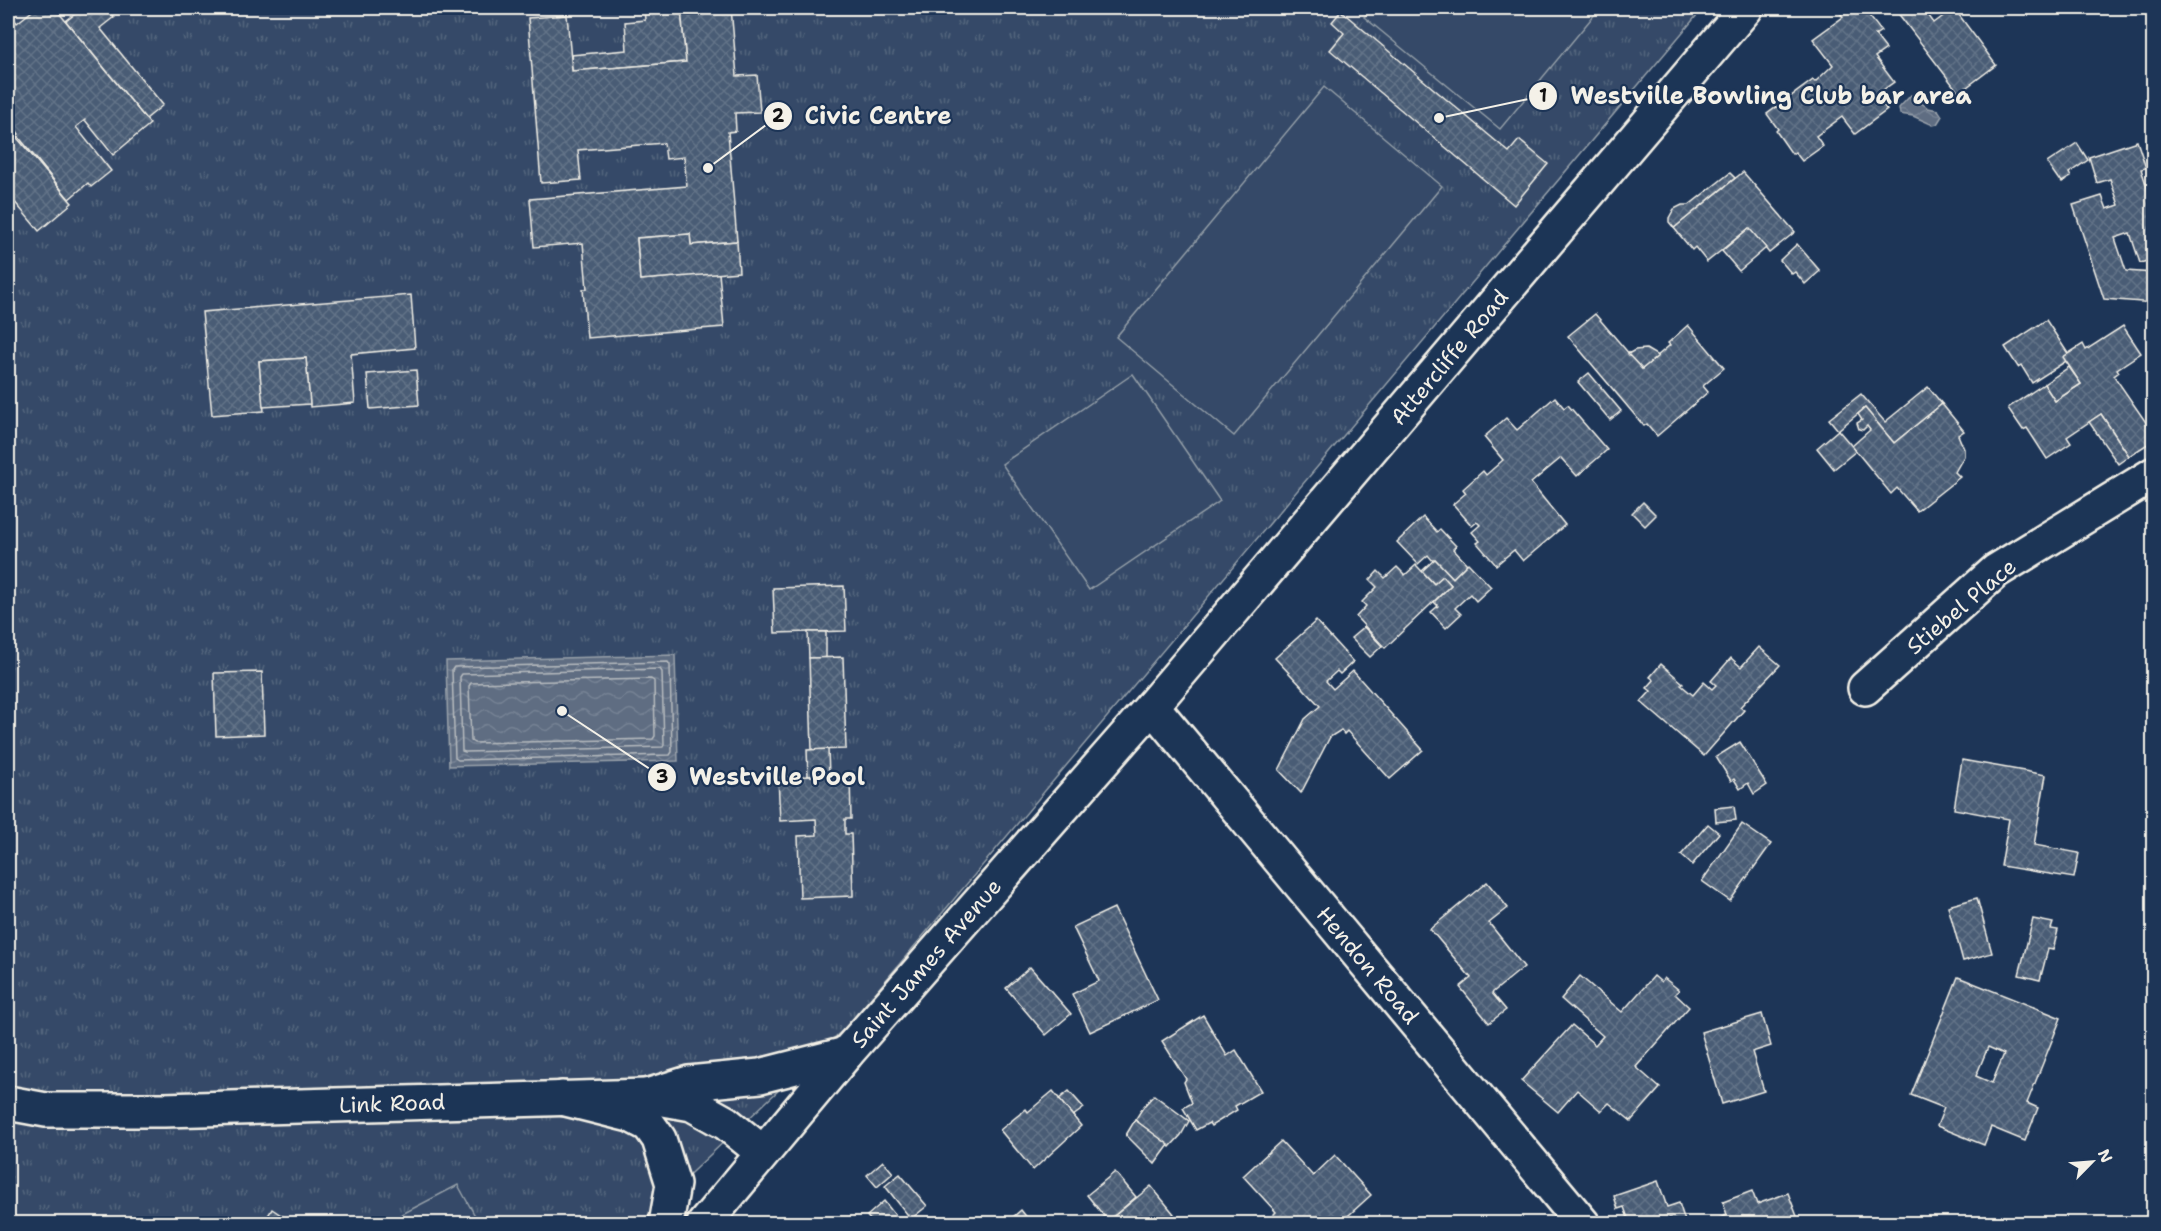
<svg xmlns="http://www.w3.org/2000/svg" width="2161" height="1231" font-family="'Shantell Sans',sans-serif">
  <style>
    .grass { fill: url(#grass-tufts); stroke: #949ea8; stroke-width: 1.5 }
    .garden { fill: #354a67; stroke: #949ea8; stroke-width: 1.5 }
    .water { fill: url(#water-waves); stroke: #9aa2ab; stroke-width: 1.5 }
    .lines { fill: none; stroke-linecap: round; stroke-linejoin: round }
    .shore { stroke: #b8bcbf; stroke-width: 1.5 }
    .building { fill: url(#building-cross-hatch); stroke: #f4f1e8; stroke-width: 1.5; fill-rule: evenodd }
    .minor-casing { stroke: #f4f1e8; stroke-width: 38 }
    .secondary-casing { stroke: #f4f1e8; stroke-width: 38 }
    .minor { stroke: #1d3557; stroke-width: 33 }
    .secondary { stroke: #1d3557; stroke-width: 33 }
    .labels { text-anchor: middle; stroke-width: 4.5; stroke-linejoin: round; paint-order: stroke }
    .street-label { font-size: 22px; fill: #f4f1e8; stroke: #1d3557 }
    .leader { fill: none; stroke: #f4f1e8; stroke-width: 2 }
    .callout-dot { fill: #f4f1e8; stroke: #1d3557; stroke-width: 2 }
    .mark-label { font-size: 18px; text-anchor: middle; font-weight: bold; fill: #111 }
    .callout-label { font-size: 24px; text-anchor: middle; font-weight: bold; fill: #f4f1e8; stroke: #1d3557; stroke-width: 4.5; stroke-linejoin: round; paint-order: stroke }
  </style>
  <defs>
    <pattern id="grass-tufts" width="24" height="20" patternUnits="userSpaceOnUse" patternTransform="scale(1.5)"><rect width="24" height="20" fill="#354a67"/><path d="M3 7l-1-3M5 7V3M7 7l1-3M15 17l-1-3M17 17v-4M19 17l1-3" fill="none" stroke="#53657d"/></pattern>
    <pattern id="water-waves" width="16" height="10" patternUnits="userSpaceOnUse" patternTransform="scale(1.5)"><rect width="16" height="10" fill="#5e6d82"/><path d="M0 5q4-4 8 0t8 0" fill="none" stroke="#768294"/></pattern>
    <pattern id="building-cross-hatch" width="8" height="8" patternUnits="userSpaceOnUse" patternTransform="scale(1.5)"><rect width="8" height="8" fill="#485b74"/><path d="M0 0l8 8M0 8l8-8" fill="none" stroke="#637388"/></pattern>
  </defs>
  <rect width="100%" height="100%" fill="#1d3557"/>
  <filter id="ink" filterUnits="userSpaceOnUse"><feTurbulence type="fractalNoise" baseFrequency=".0167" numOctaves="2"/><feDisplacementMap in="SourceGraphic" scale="12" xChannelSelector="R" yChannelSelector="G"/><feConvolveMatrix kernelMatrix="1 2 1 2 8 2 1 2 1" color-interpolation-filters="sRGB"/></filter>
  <g filter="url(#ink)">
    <polygon class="grass" points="8,8 1703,8 849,1024 659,1203 644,1224 8,1223"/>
    <g class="garden">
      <polygon points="1372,8 1600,8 1500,129 1364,17"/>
      <polygon points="1324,87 1442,186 1234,436 1116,337"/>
      <polygon points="1133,374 1220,501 1089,590 1002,464"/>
      <polygon points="458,1185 479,1223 385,1223"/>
    </g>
    <g class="water">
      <polygon points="1911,95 1928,108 1938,110 1942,116 1937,124 1933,125 1913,116 1900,114 1899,108"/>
      <polygon points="675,655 678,761 449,766 446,661"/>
    </g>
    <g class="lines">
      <g class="shore">
        <polygon points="668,662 670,665 672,752 670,755 458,760 455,758 452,670 454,667"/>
        <polygon points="660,669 662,672 664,745 663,747 465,752 462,751 460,677 462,674"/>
        <polygon points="651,679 654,681 655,736 653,739 474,743 471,741 469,686 471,683"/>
      </g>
    </g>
    <g class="building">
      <polygon points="36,8 55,8 150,124 113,155 85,120 76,127 111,171 91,187 88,183 69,199 17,135 19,134 8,119 8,11 17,23"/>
      <polygon points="83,8 106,8 114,17 100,28 163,105 146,119 66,21"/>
      <polygon points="644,8 661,8 661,10 681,9 686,62 572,71 571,55 627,50 625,22 645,20"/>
      <polygon points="661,8 731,8 737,76 757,75 760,112 735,113 736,131 728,132 737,241 691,245 690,234 637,238 640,280 719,273 724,327 587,338 583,289 587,289 583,243 534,247 530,199 687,186 684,157 666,159 664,143 578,150 581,180 541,183 528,18 567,15 572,71 686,62 681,9 661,10"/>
      <polygon points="1836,8 1863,8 1881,31 1875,35 1886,49 1875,57 1894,82 1876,95 1887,110 1855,134 1842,117 1816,136 1823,146 1802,161 1795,152 1792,154 1776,131 1778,129 1767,114 1813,80 1815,82 1833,65 1813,39 1843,17"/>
      <polygon points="1894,8 1923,8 1934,23 1954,8 1996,65 1959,93"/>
      <polygon points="1341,11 1509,152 1519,140 1548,164 1514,205 1330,50 1344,33 1332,22"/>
      <polygon points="8,127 72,203 39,231 8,194"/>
      <polygon points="2137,141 2146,168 2141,169 2154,208 2154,259 2140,263 2130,233 2115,238 2126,271 2154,273 2154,303 2104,299 2073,205 2102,196 2107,209 2119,205 2110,179 2097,183 2089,157"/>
      <polygon points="2077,143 2088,160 2069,173 2071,177 2062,182 2060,179 2059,180 2047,163"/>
      <polygon points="1743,172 1795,232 1769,253 1749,228 1707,262 1695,247 1692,250 1674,228"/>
      <polygon points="1730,173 1735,178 1674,228 1669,222 1669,218 1674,209 1682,205 1689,205"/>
      <polygon points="1749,228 1766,248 1739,271 1722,251"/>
      <polygon points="690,234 691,245 737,241 739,272 640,280 637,238"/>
      <polygon points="1797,244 1820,271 1805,284 1795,272 1792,274 1780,260"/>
      <polygon points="411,295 415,348 351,354 355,403 310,407 306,358 259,361 264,411 212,415 202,312"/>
      <polygon points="1595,314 1642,369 1670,345 1668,343 1688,325 1724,368 1703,386 1708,392 1657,436 1647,424 1644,426 1568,336"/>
      <polygon points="2046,320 2071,358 2032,383 2021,365 2018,367 2005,347"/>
      <polygon points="2123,326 2141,353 2117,369 2119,372 2114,376 2154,434 2154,440 2129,456 2101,414 2067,437 2071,443 2047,459 2027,428 2023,430 2008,408 2044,384 2055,401 2081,384 2063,357 2083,344 2086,350"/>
      <polygon points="1646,349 1658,356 1642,369 1628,354 1635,350"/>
      <polygon points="306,358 310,404 263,407 259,361"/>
      <polygon points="2069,367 2081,384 2055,401 2044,384"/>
      <polygon points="416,370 419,405 370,409 367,374"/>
      <polygon points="1589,373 1621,411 1610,420 1578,382"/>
      <polygon points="1928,387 1942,404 1894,443 1865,408 1838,430 1829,419 1861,394 1885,422"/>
      <polygon points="1555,397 1564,408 1568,405 1607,450 1577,476 1561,458 1531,483 1565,525 1523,561 1514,550 1496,565 1477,543 1480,541 1472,532 1480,525 1477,522 1472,526 1453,504 1466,493 1463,489 1483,471 1486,475 1503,460 1484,437 1506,418 1517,430"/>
      <polygon points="1942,404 1964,431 1958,435 1964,449 1964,456 1955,472 1960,477 1917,511 1897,488 1891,494 1852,446 1870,430 1867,426 1863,430 1859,429 1857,423 1862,420 1858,414 1865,408 1894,443"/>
      <polygon points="2101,414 2129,456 2118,464 2089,422"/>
      <polygon points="1838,430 1856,451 1834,469 1817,448"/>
      <polygon points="1643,502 1656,515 1645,526 1632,513"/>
      <polygon points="1423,517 1437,532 1440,529 1456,546 1453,549 1467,564 1453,578 1435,559 1433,561 1428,555 1418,564 1397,542"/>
      <polygon points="1435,559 1453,578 1468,563 1491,587 1476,601 1470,594 1455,608 1461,614 1446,628 1431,612 1438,606 1434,602 1451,585 1443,576 1434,584 1422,571"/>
      <polygon points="1416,565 1434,584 1443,576 1451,585 1385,648 1356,617 1366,606 1362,602 1377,587 1370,580 1378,571 1385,578 1397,567 1405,575"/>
      <polygon points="844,586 846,631 775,633 773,588"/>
      <polygon points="1316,621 1353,662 1340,674 1337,671 1326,681 1333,689 1353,671 1423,750 1390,779 1347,731 1344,734 1341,730 1330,737 1301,793 1279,770 1305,719 1320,706 1275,658"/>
      <polygon points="1364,627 1382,646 1370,657 1351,638"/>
      <polygon points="808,632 826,632 826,658 809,658"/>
      <polygon points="1759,647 1780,665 1740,707 1744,710 1704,756 1641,702 1651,691 1647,688 1654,680 1650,677 1661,664 1683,683 1681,685 1693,695 1704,682 1712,689 1716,685 1711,681 1731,658 1741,667"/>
      <polygon points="843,657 846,749 812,750 809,658"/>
      <polygon points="262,672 264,734 216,736 214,673"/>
      <polygon points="1740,742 1767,785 1754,794 1748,783 1740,789 1734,779 1731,781 1716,757"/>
      <polygon points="828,749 829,776 808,776 807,750"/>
      <polygon points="1962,760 2046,775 2034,845 2079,853 2074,878 2001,866 2009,819 1954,809"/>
      <polygon points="850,775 851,819 845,819 845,834 851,834 853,896 800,898 798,836 817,835 816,819 780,821 778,777"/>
      <polygon points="1734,806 1736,820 1716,822 1715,808"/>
      <polygon points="1708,824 1719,833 1692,865 1681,855"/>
      <polygon points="1742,824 1771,844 1730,901 1702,881"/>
      <polygon points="1487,882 1508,908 1489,923 1524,967 1492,993 1506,1010 1489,1023 1460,987 1471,978 1430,929"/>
      <polygon points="1977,898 1992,953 1963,961 1948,906"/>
      <polygon points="1114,908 1158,1000 1090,1032 1072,994 1099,981 1073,927"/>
      <polygon points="2033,919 2053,923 2051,929 2058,930 2053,950 2048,949 2040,980 2019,975"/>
      <polygon points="1030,967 1071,1014 1046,1035 1006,988"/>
      <polygon points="1580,976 1622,1012 1654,976 1661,982 1664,978 1679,990 1675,994 1689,1007 1636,1067 1660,1088 1631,1121 1609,1103 1601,1111 1577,1090 1558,1112 1521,1081 1572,1025 1595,1045 1603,1036 1561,999"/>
      <path d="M1958,977L2061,1018L2027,1103L2038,1108L2025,1141L1991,1127L1984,1145L1937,1126L1944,1108L1911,1095ZM1988,1047L2004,1054L1992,1083L1976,1076Z"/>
      <polygon points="1762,1014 1771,1046 1752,1052 1764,1091 1722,1104 1701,1032"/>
      <polygon points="1203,1015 1227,1056 1236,1050 1261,1091 1235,1106 1237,1110 1211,1126 1209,1123 1196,1130 1183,1108 1192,1103 1184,1082 1186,1079 1162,1041"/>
      <polygon points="1053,1091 1081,1126 1033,1170 1000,1130 1026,1109 1028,1112"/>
      <polygon points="1069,1091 1084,1108 1073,1116 1059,1099"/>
      <polygon points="1154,1095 1189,1121 1181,1135 1170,1147 1135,1120 1144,1106"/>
      <polygon points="1135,1120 1169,1145 1155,1164 1126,1135"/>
      <polygon points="1281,1141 1313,1176 1335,1155 1371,1195 1339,1224 1264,1224 1276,1212 1243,1176"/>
      <polygon points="883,1161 893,1173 877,1187 867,1175"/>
      <polygon points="1115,1172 1136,1197 1108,1221 1087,1195"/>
      <polygon points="900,1174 927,1206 911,1219 885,1186"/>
      <polygon points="1658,1181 1667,1207 1679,1203 1686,1224 1672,1224 1670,1218 1659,1222 1659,1224 1645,1224 1642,1217 1629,1221 1624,1207 1618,1209 1614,1196"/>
      <polygon points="1151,1186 1174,1214 1163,1224 1095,1224 1104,1216 1108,1221"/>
      <polygon points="1752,1191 1757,1204 1788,1193 1800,1224 1705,1224 1727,1215 1723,1202"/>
      <polygon points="884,1201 902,1224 873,1224 867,1216"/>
      <polygon points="272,1209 284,1217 280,1224 263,1224"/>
      <polygon points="1021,1210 1032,1224 1005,1224"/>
      <polygon points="1257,1218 1262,1224 1251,1224"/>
    </g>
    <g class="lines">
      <g class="minor-casing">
        <g id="minor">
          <polyline points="1865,688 1996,571 2154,474"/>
          <polyline points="1152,706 1583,1224"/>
          <polyline points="8,1103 46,1110 164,1110 647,1096 692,1104 726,1123 762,1152"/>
        </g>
      </g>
      <g class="secondary-casing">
        <g id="secondary">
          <polyline points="647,1096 689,1083 760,1076 846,1054"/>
          <polyline points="562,1098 630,1115 649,1125 659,1139 673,1184 666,1224"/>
          <polyline points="704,1224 846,1054 1152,706 1746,8"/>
        </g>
      </g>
      <use href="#minor" class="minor"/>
      <use href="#secondary" class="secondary"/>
    </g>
  </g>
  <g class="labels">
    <g class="street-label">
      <text transform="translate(1449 357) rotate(-50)" y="8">Attercliffe Road</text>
      <text transform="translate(1961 606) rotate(-40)" y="8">Stiebel Place</text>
      <text transform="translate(926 963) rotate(-49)" y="8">Saint James Avenue</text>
      <text transform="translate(1368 965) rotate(50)" y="8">Hendon Road</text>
      <text transform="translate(392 1103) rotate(-2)" y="8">Link Road</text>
    </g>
  </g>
  <path class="leader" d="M1439 118L1543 96M708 168L778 116M562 711L662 777"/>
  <g class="callout-dot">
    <circle cx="1439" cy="118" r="6"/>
    <circle cx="708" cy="168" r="6"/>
    <circle cx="562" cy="711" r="6"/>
    <circle cx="1543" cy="96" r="15"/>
    <circle cx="778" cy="116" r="15"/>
    <circle cx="662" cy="777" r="15"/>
  </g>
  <g class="mark-label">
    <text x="1543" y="102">1</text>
    <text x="778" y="122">2</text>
    <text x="662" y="783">3</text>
  </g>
  <g class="callout-label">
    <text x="1771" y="104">Westville Bowling Club bar area</text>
    <text x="878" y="124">Civic Centre</text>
    <text x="777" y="785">Westville Pool</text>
  </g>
  <rect width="2161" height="1231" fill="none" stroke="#1d3557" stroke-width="30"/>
  <rect x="15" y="15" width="2131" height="1201" fill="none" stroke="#f4f1e8" stroke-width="2" filter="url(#ink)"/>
  <g transform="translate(2092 1162) rotate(65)" stroke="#1d3557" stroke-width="4.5" paint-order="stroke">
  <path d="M0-4.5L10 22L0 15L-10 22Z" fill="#f4f1e8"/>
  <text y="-9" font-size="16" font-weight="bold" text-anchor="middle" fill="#f4f1e8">N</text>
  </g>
</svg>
